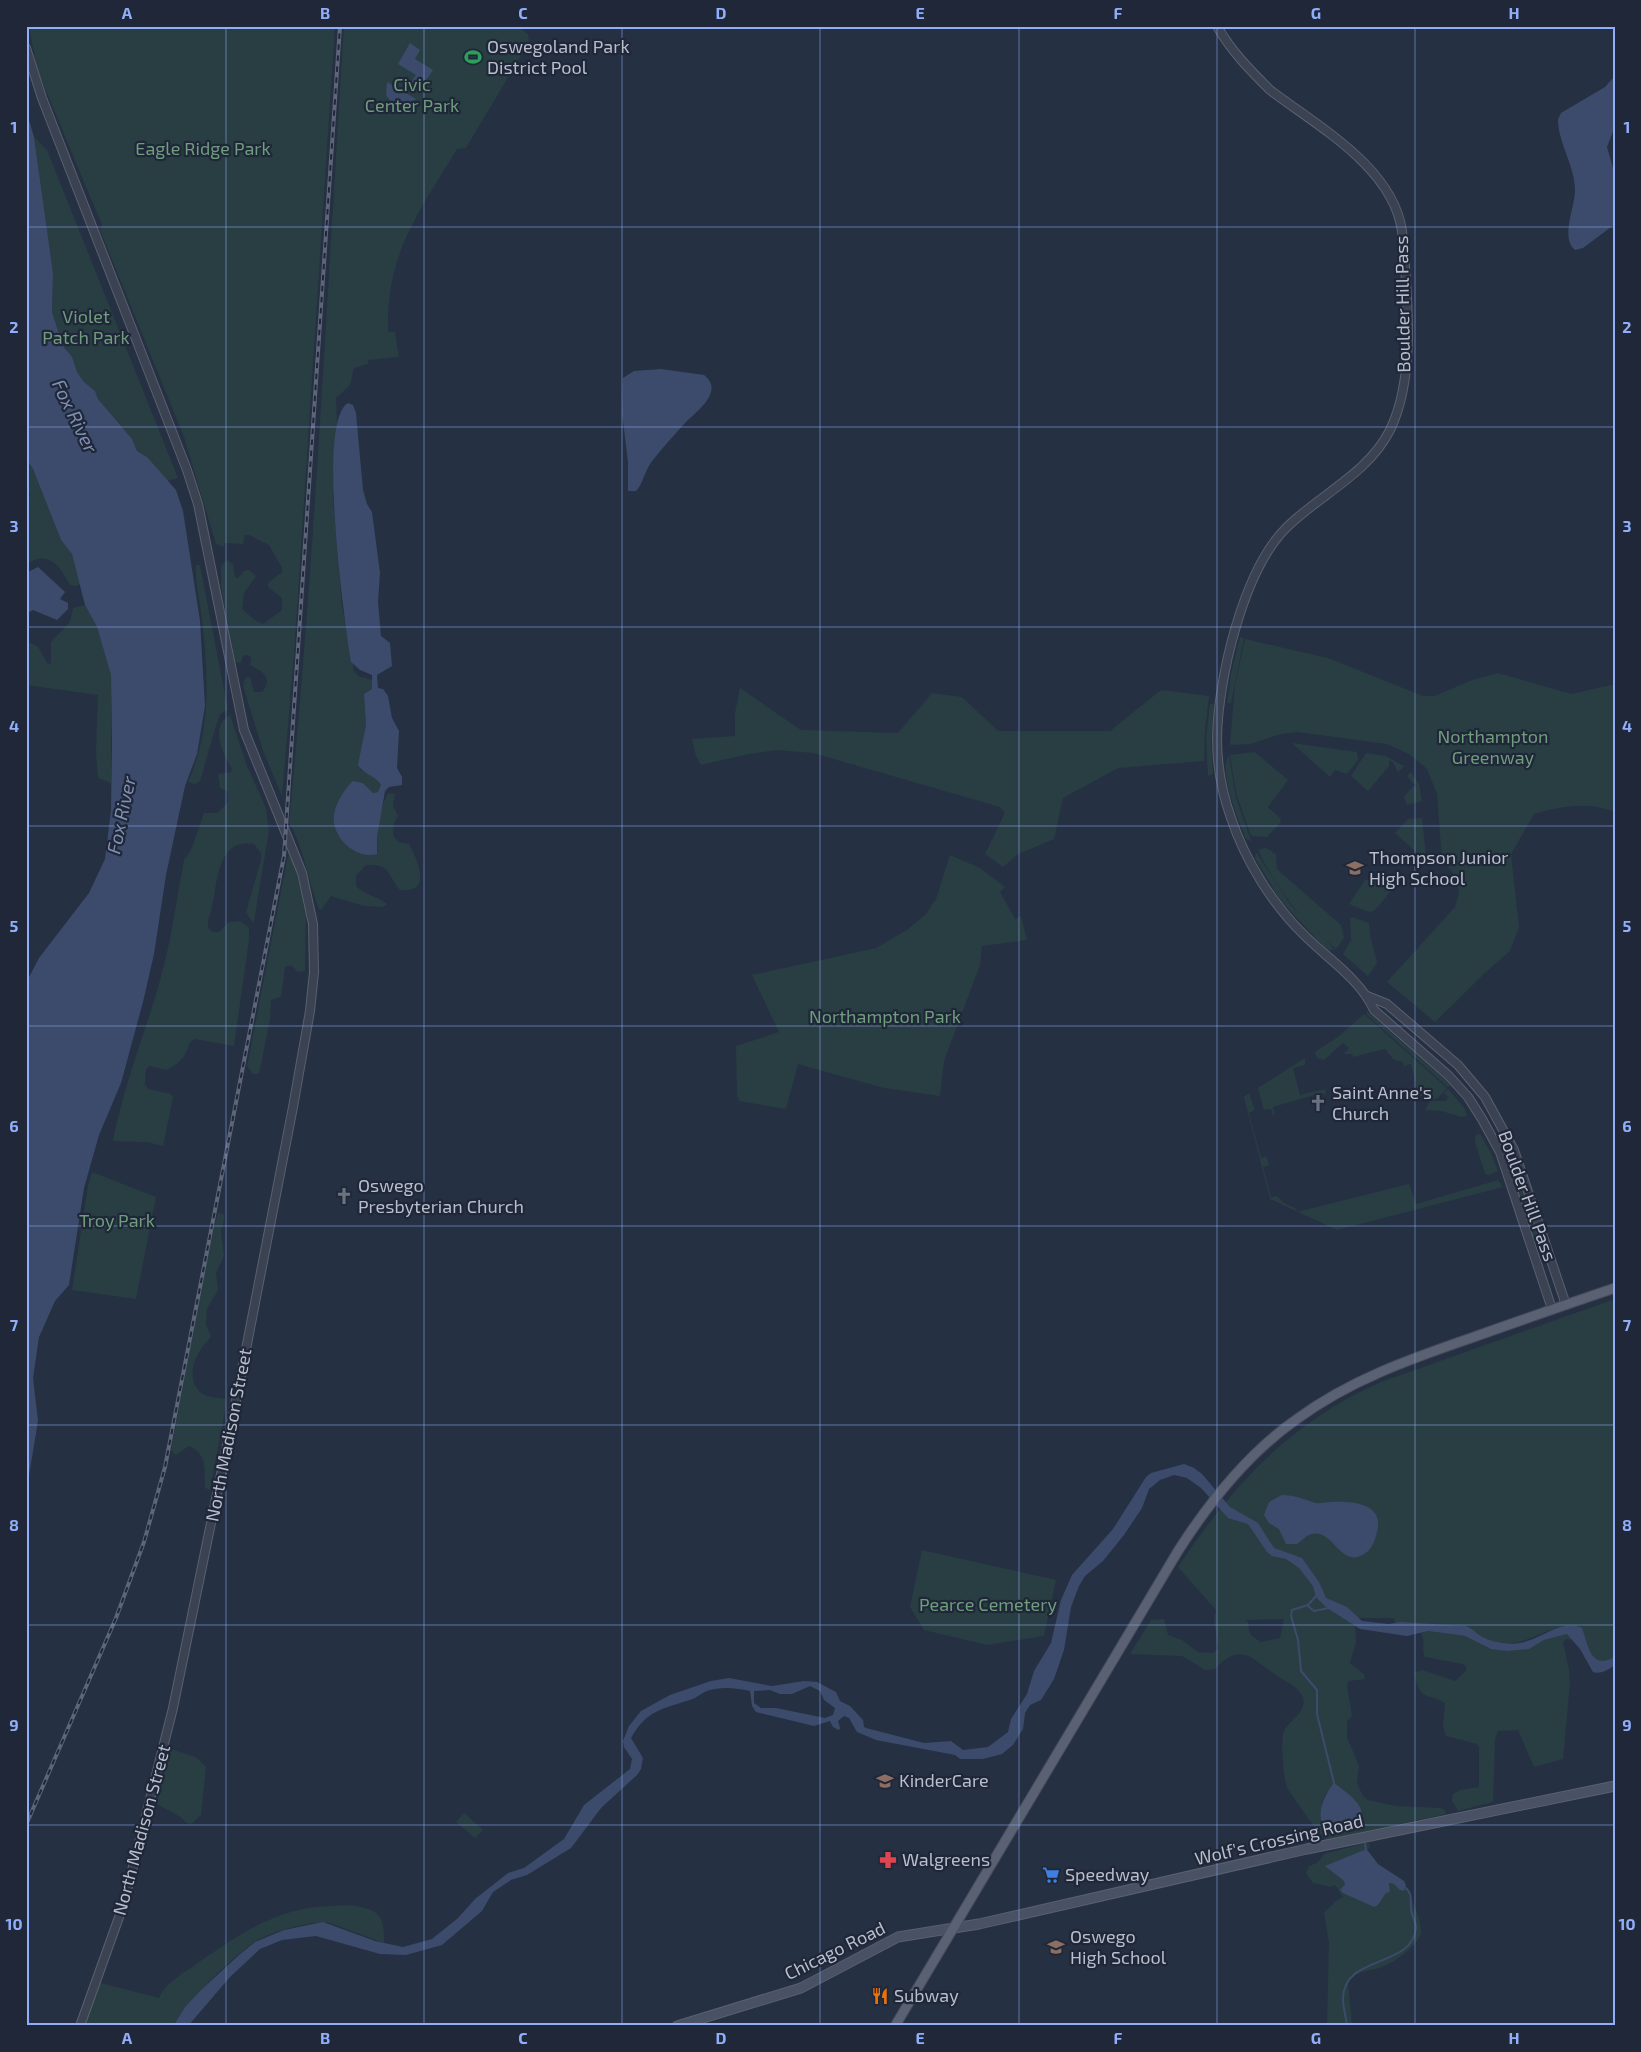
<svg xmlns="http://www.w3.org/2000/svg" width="1641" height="2052" font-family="'Exo 2',sans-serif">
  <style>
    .green { fill: #283e43; fill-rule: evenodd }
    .water { fill: #3c4b6b; fill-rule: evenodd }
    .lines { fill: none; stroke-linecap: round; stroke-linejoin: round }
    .stream { stroke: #3c4b6b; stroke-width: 2 }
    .tertiary-casing { stroke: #59606f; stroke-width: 10 }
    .secondary-casing { stroke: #59606f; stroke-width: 11 }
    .primary-casing { stroke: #444b5b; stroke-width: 11 }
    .tertiary { stroke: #3b4252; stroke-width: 8 }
    .secondary { stroke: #495165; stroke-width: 9 }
    .primary { stroke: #596172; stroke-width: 9 }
    .rail-casing { stroke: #5d6679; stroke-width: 4 }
    .rail { stroke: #1f2738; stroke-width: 2; stroke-dasharray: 5.5; stroke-linecap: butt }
    .grid { fill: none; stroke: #90aef9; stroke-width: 1; stroke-opacity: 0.55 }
    .labels { text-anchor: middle; stroke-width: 4.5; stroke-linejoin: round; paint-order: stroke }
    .poi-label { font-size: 18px; fill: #b8becc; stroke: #1f2738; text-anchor: start }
    .park-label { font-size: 18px; fill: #6f9d7e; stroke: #1f2738 }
    .street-label { font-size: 18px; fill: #b8becc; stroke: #1f2738 }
    .water-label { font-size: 19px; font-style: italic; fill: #7f90b3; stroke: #1f2738 }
    .neatline { fill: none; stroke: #90aef9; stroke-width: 2 }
    .grid-label { font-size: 16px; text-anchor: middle; font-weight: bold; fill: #90aef9 }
  </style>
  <rect width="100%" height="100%" fill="#263043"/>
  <g class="green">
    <path d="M29,26H335L294,655L282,796L263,751L243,686L245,678L250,677L254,692H262C274,678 262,671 250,665L251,658L248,655L243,656L241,663L235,662L221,586V566L227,560L233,564L235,577L238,578L244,571L249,570L256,576L244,593L242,609L256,621L263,624L282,610V598L268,587V583L282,572V568L269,545L249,535H245L243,544L225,543L224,547L216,544L184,437L100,230L102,225L37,69Z"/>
    <path d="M344,26H517L528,34L529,42L466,148L457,149C418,214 386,253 388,332H395L399,357L368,360V364L354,368L350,385L336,398L337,425L333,499L342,606L354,671L358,676L372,680V689L364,694L366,725L360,770L371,774L381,785L378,792L373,793L363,783L353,781L334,812V824L339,836L378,851C375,833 380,808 388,793L395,794L393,806L398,816L394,823L393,835L398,842L409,844C417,860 434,893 400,890C386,873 391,864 366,865L356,876V886C365,895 377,896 387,904L383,907L364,906L331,896L322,909H319C308,881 305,850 289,823C315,558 327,292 344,26Z"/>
    <polygon points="34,137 47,150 178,478 167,481 147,457 137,451 132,439 98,399 95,391 84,382 77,372 72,357 63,346 52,312 53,273"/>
    <path d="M26,458L33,469L61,540L72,554L80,583L77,586L70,585C61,568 49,548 26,565V499L30,496L26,483Z"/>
    <path d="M196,565H200L228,710L220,714L217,722L200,781L195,784L188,782C212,729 208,675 202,619C200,601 195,583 196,565Z"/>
    <polygon points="85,605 97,627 111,675 111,783 98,778 96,753 98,695 26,685 26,641 38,647 47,663 51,664 51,642 70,622 73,608"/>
    <polygon points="1240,637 1244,638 1231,703 1227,703 1231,674"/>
    <path d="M1245,639L1328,658L1423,696H1435L1472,680L1498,673L1572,694L1615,684V812C1589,801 1560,806 1534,814L1511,854L1519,927L1510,951L1487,971L1435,1022L1387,982L1455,907L1459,893L1456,877L1442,860L1437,794L1427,769L1409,754L1387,744L1297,732L1281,734L1250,744L1230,745L1235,685Z"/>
    <polygon points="740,688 801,730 898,733 932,693 962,697 998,731 1110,731 1161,690 1209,696 1205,730 1204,761 1118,768 1063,798 1054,839 1018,854 1003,867 985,854 1005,813 1000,807 813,753 776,750 744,755 701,765 696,756 692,739 735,736 735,713"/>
    <polygon points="1210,704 1214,704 1211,741 1213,774 1208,776 1206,739"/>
    <path d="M230,715L247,766L266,808L269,831L254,921L253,923L246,912L261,860V853L254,844C211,836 219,899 208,920V928L213,932H219L229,922L241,921L249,928V940L234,1046L195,1039L190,1042C185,1057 181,1063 166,1070L150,1066L146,1069L145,1084L148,1089L171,1094L173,1098L163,1146L147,1142L113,1141C123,1087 144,1036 159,984C171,943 176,902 184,860L191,850L204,813H218L228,802L227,791L220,788L218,774L231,772L232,769C223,754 209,727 230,715Z"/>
    <polygon points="1292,743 1357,752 1358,760 1347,774 1335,770 1330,777"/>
    <polygon points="1255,752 1288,780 1268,807 1280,818 1281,822 1267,837 1251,836 1236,793 1230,755"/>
    <polygon points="1366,753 1386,756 1404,766 1398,772 1392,761 1389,761 1389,766 1368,791 1351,776"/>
    <path d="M1229,756L1236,798L1251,841L1246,839C1240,824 1217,769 1229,756Z"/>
    <polygon points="1411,772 1419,784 1422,801 1407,805 1404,797 1413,786 1415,787 1417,784 1412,783 1407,776"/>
    <polygon points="1422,818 1427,865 1420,867 1419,864 1418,867 1414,864 1421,856 1395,833 1408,819"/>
    <path d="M1266,848L1276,854L1277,869L1341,925L1344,938L1336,949C1303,923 1276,888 1258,850Z"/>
    <polygon points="1256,852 1290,904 1335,950 1329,950 1323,946 1281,901 1255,858"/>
    <polygon points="950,855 980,868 1005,887 1000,892 1015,919 1021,916 1027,940 982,946 980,965 944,1061 940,1096 884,1088 798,1064 786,1109 739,1101 737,1095 736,1046 779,1032 752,975 876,948 907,930 926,914 936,899"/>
    <polygon points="288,856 293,859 306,914 305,971 298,972 291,965 285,967 281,997 271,1000 270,1019 259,1074 253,1074 247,1066"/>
    <polygon points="1387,878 1393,878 1396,885 1374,911 1369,912 1349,904 1365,880"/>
    <polygon points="1352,917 1369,923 1370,935 1377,963 1368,976 1343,954 1351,940 1350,919"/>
    <polygon points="1366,1011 1443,1078 1450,1085 1448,1087 1367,1015"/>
    <polygon points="1364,1014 1447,1088 1438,1098 1430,1100 1426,1096 1419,1096 1411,1064 1404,1066 1403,1062 1394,1060 1385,1049 1353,1057 1352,1054 1344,1054 1349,1048 1343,1043 1324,1060 1317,1058 1315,1052 1338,1037"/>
    <polygon points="1305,1058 1305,1065 1293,1068 1300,1095 1325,1089 1326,1094 1320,1093 1273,1107 1275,1115 1273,1116 1271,1109 1264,1110 1258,1088"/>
    <polygon points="1448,1089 1465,1109 1467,1116 1461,1117 1441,1111 1425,1110 1430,1101 1446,1101 1448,1096 1444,1093"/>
    <polygon points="1249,1093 1255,1110 1249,1113 1261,1158 1267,1157 1269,1165 1263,1167 1271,1197 1277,1196 1284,1203 1295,1208 1297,1212 1409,1184 1416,1204 1498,1180 1503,1187 1337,1230 1270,1199 1244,1097"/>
    <polygon points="1480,1134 1491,1153 1498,1171 1489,1175 1485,1174 1475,1142 1476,1135"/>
    <polygon points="1500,1138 1503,1139 1507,1149 1537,1233 1535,1237 1532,1236 1498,1142"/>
    <polygon points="92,1172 156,1197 136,1299 72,1290 88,1186"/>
    <path d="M218,1212L225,1215L221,1231L224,1256L216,1273L218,1290L207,1309L206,1325L211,1336C208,1342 204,1344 201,1349C191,1363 187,1386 205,1395C211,1398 218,1397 225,1399L226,1406L210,1490L205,1488C204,1470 208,1454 189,1446L176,1455L171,1450L205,1268Z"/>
    <path d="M1615,1299V1657C1590,1670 1589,1646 1582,1628C1572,1628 1560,1627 1551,1630C1526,1638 1514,1651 1485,1638C1477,1635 1474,1629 1466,1626L1395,1623L1394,1618H1345L1355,1626L1356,1642L1350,1663L1364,1674L1365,1679L1349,1681L1347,1685L1352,1716L1347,1721V1737L1359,1766L1357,1783L1363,1796L1368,1800L1396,1806L1441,1808L1445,1811L1446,1814L1326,1840C1314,1828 1299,1805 1289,1791C1283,1782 1281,1745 1283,1734C1287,1720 1310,1712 1302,1696C1297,1685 1285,1682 1276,1675C1251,1659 1242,1641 1215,1669L1205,1670L1182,1656L1130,1654L1151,1620L1164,1619L1168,1635L1182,1640L1198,1652L1213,1653L1218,1649L1214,1619L1216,1610L1178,1567C1232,1486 1290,1422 1381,1382ZM1245,1620L1284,1619L1280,1638L1261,1642C1248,1633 1250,1636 1248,1622ZM1337,1785L1344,1790L1356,1826L1340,1831L1326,1828C1318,1813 1320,1791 1337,1785Z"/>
    <polygon points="922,1550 1056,1580 1044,1636 987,1645 924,1630 910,1607"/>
    <path d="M1428,1631L1465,1636L1491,1649H1529L1544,1640L1567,1634L1573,1640L1566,1639L1563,1642L1569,1670L1570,1683L1563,1759L1534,1767L1518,1730L1498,1731L1495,1739L1493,1802L1458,1811L1452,1800L1453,1794L1460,1790L1479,1787V1748L1477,1744L1446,1736L1443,1726L1445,1703C1426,1691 1421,1704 1414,1673L1422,1670L1455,1681L1466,1671V1666L1462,1664L1425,1657C1421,1649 1426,1641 1421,1633Z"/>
    <polygon points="169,1748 197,1758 206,1767 201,1815 191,1824 186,1823 182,1818 157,1804"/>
    <polygon points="464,1813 483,1830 475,1838 456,1822"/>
    <path d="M1366,1843L1370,1844L1368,1851L1364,1850L1328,1866L1343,1880L1345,1884L1340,1890L1374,1907L1378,1905L1386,1893L1390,1892L1389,1884H1394L1404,1890L1406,1888C1413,1904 1421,1917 1421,1934C1414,1949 1394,1963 1379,1968C1365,1972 1358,1970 1348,1982L1352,2026H1327L1329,1943L1324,1913L1337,1900L1343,1897L1335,1885L1330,1887L1313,1883L1306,1873L1309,1866L1317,1863L1324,1854Z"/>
    <path d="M349,1905C377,1909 385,1913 384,1943L330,1923C311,1920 269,1932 253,1943C227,1962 189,1999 173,2026H83L97,1982L159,1998C164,1984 182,1974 195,1965C229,1941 262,1918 303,1909C318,1906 334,1906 349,1905Z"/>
  </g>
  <g class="water">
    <polygon points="410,43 420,50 415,59 433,70 420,90 410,84 416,75 398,64"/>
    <path d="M1615,76V126L1607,147L1615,175V224L1583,248L1575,250C1560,237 1575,208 1575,190C1575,166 1558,143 1558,119L1561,113L1605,87Z"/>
    <polygon points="387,82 416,99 405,106 393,104 386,95"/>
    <polygon points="26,110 34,137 53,273 52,312 63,346 72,357 77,372 84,382 95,391 98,399 132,439 137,451 147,457 176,490 183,511 200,621 205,706 197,754 185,786 166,875 154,954 143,1002 121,1083 99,1135 84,1188 69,1285 55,1301 39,1337 33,1378 38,1421 26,1493 26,983 39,958 89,893 105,859 111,810 112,744 111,675 97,627 85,605 72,554 61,540 33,469 26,458"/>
    <path d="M661,369L704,375C725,391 697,411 686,422C675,434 663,447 653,460C645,469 644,482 636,491H628V462L622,413L623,378L634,371Z"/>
    <path d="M348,403L353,405L356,413L363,490L367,504L372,512L380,573L378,602L381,636L390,643L392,666L377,675L378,688L383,689L388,696L392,718L399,731L397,768L402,777V785L389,787L385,791L377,837V854C356,860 331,837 334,815C335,804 345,788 353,781L363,783L373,793L378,792L381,785C375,775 363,774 358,765L366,725L364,694L372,689V675L360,670L351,662C345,624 316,421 348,403Z"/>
    <polygon points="38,567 65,592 60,599 68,603 68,609 57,620 33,610 26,614 26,573"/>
    <path d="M1184,1464L1194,1468L1202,1474L1230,1507L1258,1523L1274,1548L1302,1558L1319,1582L1326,1598L1347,1607L1362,1621L1389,1624L1401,1622L1466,1626C1474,1629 1477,1635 1485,1638C1493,1642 1510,1645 1519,1643C1539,1641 1561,1618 1582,1628C1589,1646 1590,1670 1615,1657V1665C1609,1669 1601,1675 1593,1672L1580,1649L1567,1634L1544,1640L1529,1649L1507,1651L1491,1649L1465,1636L1451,1634L1428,1631L1407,1636L1360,1629L1327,1608L1316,1597L1313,1586L1299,1568L1286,1559L1272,1556L1267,1552L1248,1524L1228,1518L1201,1488L1187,1478L1174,1475L1160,1480L1149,1489L1142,1508L1124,1535L1103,1561L1085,1576L1079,1586L1071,1607L1064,1650L1054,1679L1041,1700L1030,1705L1025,1713L1023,1729L1013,1745L1002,1754L983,1759H960L955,1755L876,1740L857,1732L849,1718L844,1716L838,1721L840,1728L839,1730L833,1727L830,1721L814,1726L756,1712L752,1706L750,1691C737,1688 720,1686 707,1691C701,1693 697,1698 690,1700C662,1709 647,1710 631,1738L643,1758L641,1769L637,1775L601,1808L571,1848L527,1875L511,1880L493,1892L482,1911L442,1945L406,1955L380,1954L316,1936L282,1940L260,1949L230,1977L188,2026H173L186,2006L201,1990L239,1955L255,1942L284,1930L323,1922L375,1941L403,1947L432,1939L458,1918L475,1899L508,1873L524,1868L564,1839L584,1805L630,1769L632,1759L624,1747L623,1741L629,1726L641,1711L670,1695L711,1681L729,1678L772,1686L804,1681L817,1682L836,1692L840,1701L850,1706L863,1720L864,1727L866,1728L924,1743L951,1741L963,1750L988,1747L1008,1732L1011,1719L1027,1694L1034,1671L1051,1643L1061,1600L1072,1575L1113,1529L1146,1477L1151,1473ZM810,1686L820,1691L824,1700L835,1708L833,1715L825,1718L776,1708H761L754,1703V1691L770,1690L780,1694H792Z"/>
    <path d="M1282,1495C1294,1495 1304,1499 1315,1503C1319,1504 1326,1502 1330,1502C1350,1501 1385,1502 1377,1532C1375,1540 1372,1550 1364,1554C1340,1569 1334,1529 1312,1534C1306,1535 1302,1541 1297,1544H1286L1279,1529L1269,1523L1264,1515L1269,1502Z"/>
    <path d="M1334,1783C1345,1791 1370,1807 1360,1824C1318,1846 1310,1812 1334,1783Z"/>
    <polygon points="1364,1850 1368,1851 1378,1864 1404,1881 1406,1885 1404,1891 1400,1890 1394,1884 1389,1883 1390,1892 1386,1893 1378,1905 1374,1907 1343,1893 1340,1890 1345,1884 1343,1880 1325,1866"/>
  </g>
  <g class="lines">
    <g class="stream">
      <polyline points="1316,1596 1308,1605 1292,1610 1291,1616 1298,1640 1301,1671 1317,1690 1317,1714 1334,1783"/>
      <polyline points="1308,1606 1314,1611 1329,1608"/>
      <polyline points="1360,1824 1361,1829"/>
      <polyline points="1365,1844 1366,1851"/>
      <path d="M1347,2026C1346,2017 1343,2007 1343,1999C1343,1954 1412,1969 1416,1928C1416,1922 1412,1916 1411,1910C1410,1901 1413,1895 1406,1888"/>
    </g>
    <g class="tertiary-casing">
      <g id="tertiary">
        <path d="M1217,26C1231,51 1250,70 1270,90C1317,126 1393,167 1402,231C1407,291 1417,375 1390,430C1368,474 1319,495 1286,528C1243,571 1218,679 1217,738C1217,765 1222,793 1231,818C1245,860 1272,904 1304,935C1327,958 1360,979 1374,1010L1449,1076L1468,1097L1482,1119L1500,1152L1552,1309"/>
        <polyline points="26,48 42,98 187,470 198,504 244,730 302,873 313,924 314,972 310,1011 293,1107 234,1411 173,1708 123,1906 80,2026"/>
        <polyline points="1367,996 1387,1004 1458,1065 1485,1097 1514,1150 1566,1305"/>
      </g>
    </g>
    <g class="secondary-casing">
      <polyline id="secondary" points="677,2026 801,1988 898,1937 979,1924 1307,1849 1615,1786"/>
    </g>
    <g class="primary-casing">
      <path id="primary" d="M895,2026L1178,1551C1210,1501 1248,1453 1297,1419C1350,1380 1410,1359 1471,1338C1519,1321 1567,1304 1615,1288"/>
    </g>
    <use href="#tertiary" class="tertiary"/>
    <use href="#secondary" class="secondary"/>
    <use href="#primary" class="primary"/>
    <g class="rail-casing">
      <polyline id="rail" points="26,1825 116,1618 144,1542 165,1467 284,856 340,26"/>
    </g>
    <use href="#rail" class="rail"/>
  </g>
  <path class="grid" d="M226,26V2026M424,26V2026M622,26V2026M820,26V2026M1019,26V2026M1217,26V2026M1415,26V2026M26,227H1615M26,427H1615M26,627H1615M26,826H1615M26,1026H1615M26,1226H1615M26,1425H1615M26,1625H1615M26,1825H1615"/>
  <defs>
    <g id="stadium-bare" transform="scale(1.35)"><path d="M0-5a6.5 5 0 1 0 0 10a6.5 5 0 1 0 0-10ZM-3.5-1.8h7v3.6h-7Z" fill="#2e9e5b" stroke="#1f2738" stroke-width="2.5" paint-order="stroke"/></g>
    <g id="school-bare" transform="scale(1.35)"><path d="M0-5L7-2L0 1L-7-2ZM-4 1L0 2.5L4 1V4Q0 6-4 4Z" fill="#8d6e63" stroke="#1f2738" stroke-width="2.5" paint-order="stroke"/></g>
    <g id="church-bare" transform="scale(1.35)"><path d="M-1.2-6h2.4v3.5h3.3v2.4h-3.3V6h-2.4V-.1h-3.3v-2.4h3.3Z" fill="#6b7280" stroke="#1f2738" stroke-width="2.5" paint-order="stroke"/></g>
    <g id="pharmacy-bare" transform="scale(1.35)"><path d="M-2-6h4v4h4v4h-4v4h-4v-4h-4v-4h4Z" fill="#e0444e" stroke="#1f2738" stroke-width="2.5" paint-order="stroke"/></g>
    <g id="supermarket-bare" transform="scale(1.35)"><path d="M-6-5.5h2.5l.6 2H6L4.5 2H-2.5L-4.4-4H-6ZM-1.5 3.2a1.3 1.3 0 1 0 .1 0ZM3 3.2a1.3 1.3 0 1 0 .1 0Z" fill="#3f7fe0" stroke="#1f2738" stroke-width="2.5" paint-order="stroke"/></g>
    <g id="restaurant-bare" transform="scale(1.35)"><path d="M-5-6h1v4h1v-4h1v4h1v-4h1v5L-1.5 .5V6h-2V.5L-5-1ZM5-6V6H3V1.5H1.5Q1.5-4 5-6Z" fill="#e8710a" stroke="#1f2738" stroke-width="2.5" paint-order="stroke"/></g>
  </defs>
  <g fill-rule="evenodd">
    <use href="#stadium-bare" x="473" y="57"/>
    <use href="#school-bare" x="1355" y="868"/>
    <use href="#church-bare" x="1318" y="1103"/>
    <use href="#church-bare" x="344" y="1196"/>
    <use href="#school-bare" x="885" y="1781"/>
    <use href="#pharmacy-bare" x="888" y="1860"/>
    <use href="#supermarket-bare" x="1051" y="1875"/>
    <use href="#school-bare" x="1056" y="1947"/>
    <use href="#restaurant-bare" x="880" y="1996"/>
  </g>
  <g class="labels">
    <g class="poi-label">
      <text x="487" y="53">Oswegoland Park<tspan x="487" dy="21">District Pool</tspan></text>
      <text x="1369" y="864">Thompson Junior<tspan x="1369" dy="21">High School</tspan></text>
      <text x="1332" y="1099">Saint Anne's<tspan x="1332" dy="21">Church</tspan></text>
      <text x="358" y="1192">Oswego<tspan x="358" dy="21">Presbyterian Church</tspan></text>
      <text x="899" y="1787">KinderCare</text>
      <text x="902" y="1866">Walgreens</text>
      <text x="1065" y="1881">Speedway</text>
      <text x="1070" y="1943">Oswego<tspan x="1070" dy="21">High School</tspan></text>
      <text x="894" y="2002">Subway</text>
    </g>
    <g class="park-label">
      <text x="412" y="91">Civic<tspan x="412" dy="21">Center Park</tspan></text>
      <text x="203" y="155">Eagle Ridge Park</text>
      <text x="86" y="323">Violet<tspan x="86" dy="21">Patch Park</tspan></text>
      <text x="1493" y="743">Northampton<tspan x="1493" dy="21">Greenway</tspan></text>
      <text x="885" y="1023">Northampton Park</text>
      <text x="117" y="1227">Troy Park</text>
      <text x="988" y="1611">Pearce Cemetery</text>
    </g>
    <g class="street-label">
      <text transform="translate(1403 304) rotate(-91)" y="6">Boulder Hill Pass</text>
      <text transform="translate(1527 1196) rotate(70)" y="6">Boulder Hill Pass</text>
      <text transform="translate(229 1435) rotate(-79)" y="6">North Madison Street</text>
      <text transform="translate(142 1830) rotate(-75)" y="6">North Madison Street</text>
      <text transform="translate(1279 1840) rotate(-13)" y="6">Wolf's Crossing Road</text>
      <text transform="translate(835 1951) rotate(-26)" y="6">Chicago Road</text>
    </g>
    <g class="water-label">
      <text transform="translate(75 416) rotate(64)" y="7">Fox River</text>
      <text transform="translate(121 815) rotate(-78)" y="7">Fox River</text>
    </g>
  </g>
  <rect width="1641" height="2052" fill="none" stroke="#1f2738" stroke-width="55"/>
  <rect x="28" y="28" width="1586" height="1996" class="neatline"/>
  <g class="grid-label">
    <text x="127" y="19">A</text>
    <text x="325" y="19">B</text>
    <text x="523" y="19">C</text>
    <text x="721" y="19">D</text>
    <text x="920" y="19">E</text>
    <text x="1118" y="19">F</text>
    <text x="1316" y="19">G</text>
    <text x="1514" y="19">H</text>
    <text x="14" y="133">1</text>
    <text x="1627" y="133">1</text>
    <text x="14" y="333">2</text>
    <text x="1627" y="333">2</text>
    <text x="14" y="532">3</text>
    <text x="1627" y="532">3</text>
    <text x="14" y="732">4</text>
    <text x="1627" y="732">4</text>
    <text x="14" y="932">5</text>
    <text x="1627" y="932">5</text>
    <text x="14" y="1132">6</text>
    <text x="1627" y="1132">6</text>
    <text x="14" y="1331">7</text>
    <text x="1627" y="1331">7</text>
    <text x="14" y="1531">8</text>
    <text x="1627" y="1531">8</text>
    <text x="14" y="1731">9</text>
    <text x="1627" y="1731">9</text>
    <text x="14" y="1930">10</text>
    <text x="1627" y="1930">10</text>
    <text x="127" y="2044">A</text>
    <text x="325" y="2044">B</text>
    <text x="523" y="2044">C</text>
    <text x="721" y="2044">D</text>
    <text x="920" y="2044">E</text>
    <text x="1118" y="2044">F</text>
    <text x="1316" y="2044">G</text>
    <text x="1514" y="2044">H</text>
  </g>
</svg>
